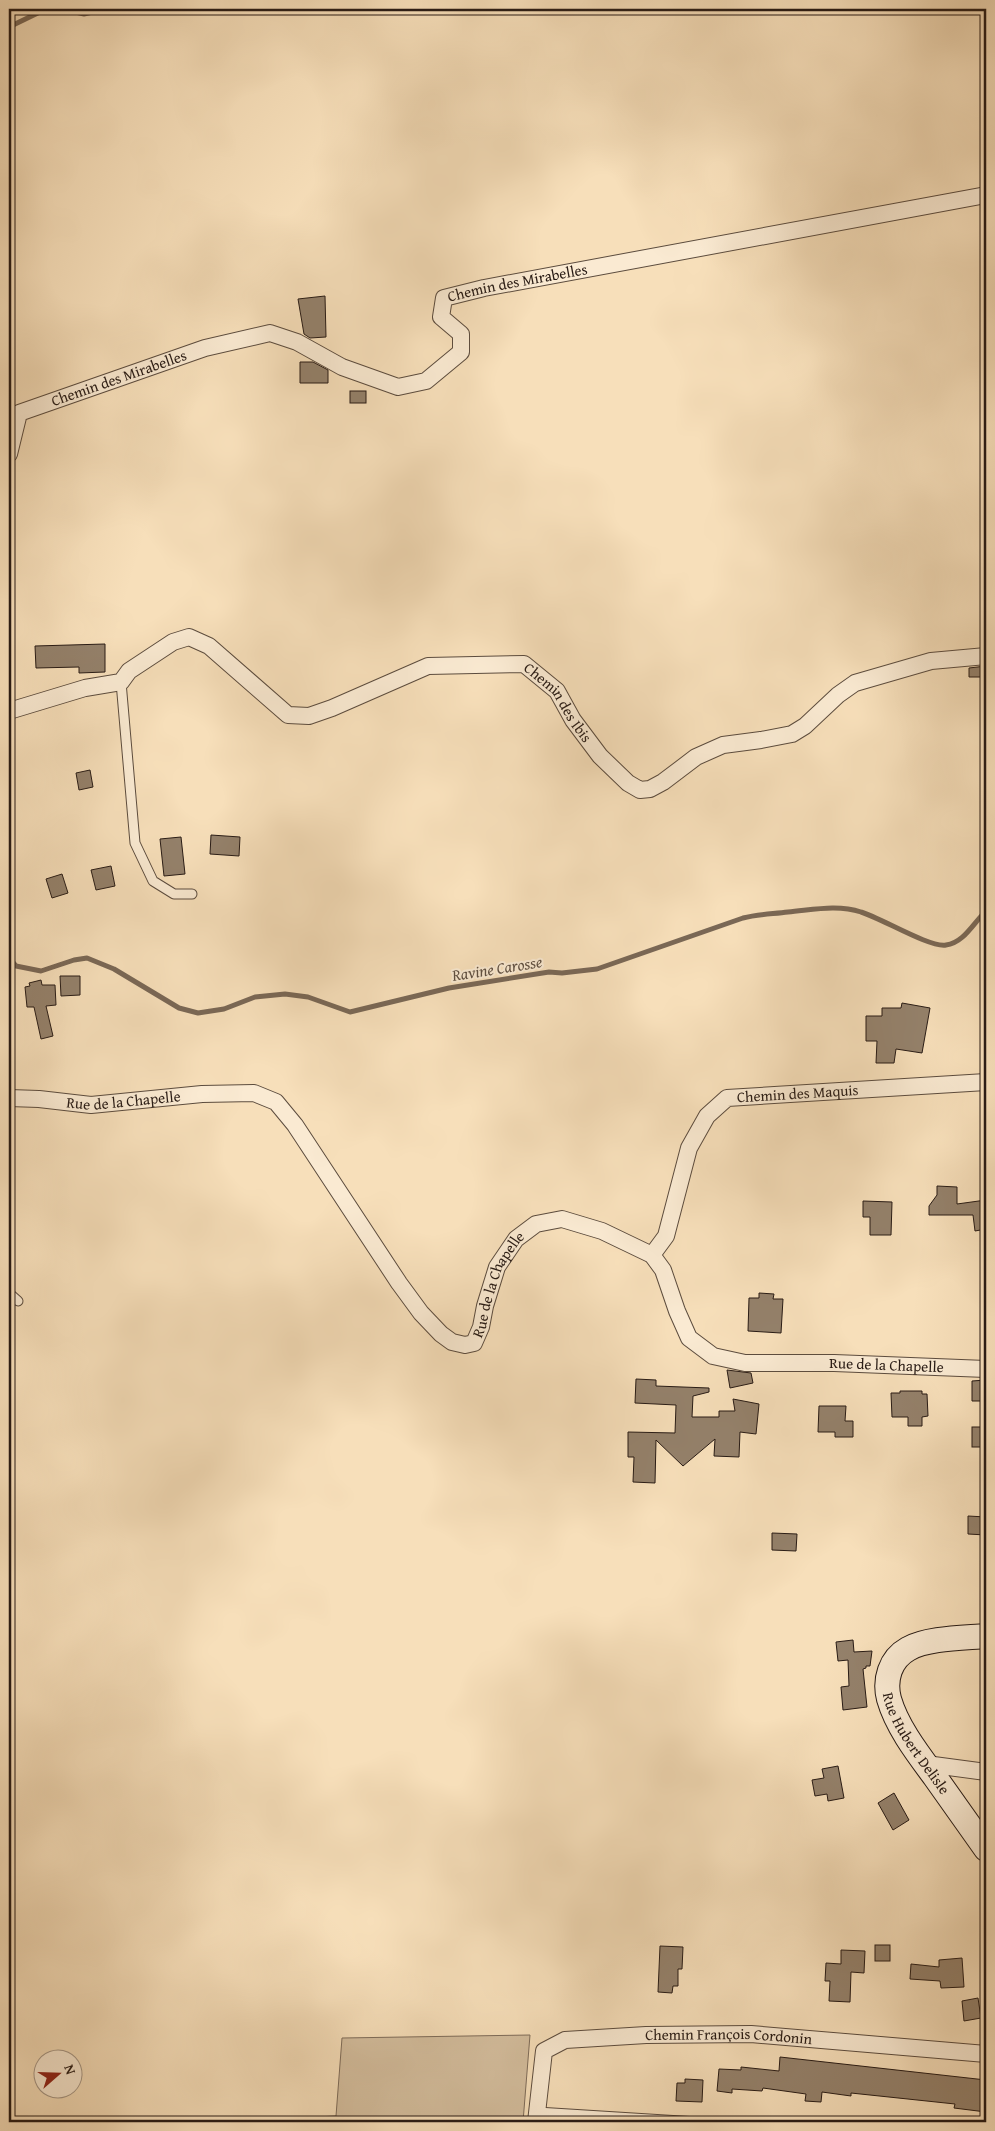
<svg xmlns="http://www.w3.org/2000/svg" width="995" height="2131" font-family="'Gentium Book Plus',serif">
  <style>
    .green { fill: #d4be9e; stroke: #7e6c5a }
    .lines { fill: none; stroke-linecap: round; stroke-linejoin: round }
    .stream { stroke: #7a6856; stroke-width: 5 }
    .building { fill: #94816b; stroke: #281b15 }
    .service-casing { stroke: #5c4c3e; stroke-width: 11 }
    .minor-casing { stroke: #5c4c3e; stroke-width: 18 }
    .secondary-casing { stroke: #281b15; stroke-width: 26 }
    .service { stroke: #faead2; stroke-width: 9 }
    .minor { stroke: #faead2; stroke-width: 16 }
    .secondary { stroke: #faead2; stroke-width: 24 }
    .labels { text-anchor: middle; stroke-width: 4; stroke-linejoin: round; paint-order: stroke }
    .street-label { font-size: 15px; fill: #281b15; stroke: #faead2 }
    .water-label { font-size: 16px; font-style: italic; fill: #5f4f41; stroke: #faead2 }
  </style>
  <rect width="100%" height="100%" fill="#f7dfba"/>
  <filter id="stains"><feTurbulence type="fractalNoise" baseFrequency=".004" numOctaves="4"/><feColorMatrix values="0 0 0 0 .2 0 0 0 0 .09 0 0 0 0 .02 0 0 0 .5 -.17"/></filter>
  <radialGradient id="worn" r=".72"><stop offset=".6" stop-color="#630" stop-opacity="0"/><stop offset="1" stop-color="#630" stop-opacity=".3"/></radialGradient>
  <polygon class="green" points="530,2035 523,2122 275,2122 275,2119 336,2116 342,2038"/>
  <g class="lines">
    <g class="stream">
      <polyline points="63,9 84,14 105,9"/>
      <polyline points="9,27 44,10 53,9"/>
      <path d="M9,958L16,966L41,971L74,960L87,958L114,969L179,1008L198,1013L224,1009L255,997L285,994L308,997L350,1012L449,988L549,972L562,973L597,969L743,918C758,914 773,914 788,912C812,910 837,904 861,912C881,918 930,948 946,945C964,943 974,922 986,911"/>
    </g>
  </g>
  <g class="building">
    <polygon points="325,296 326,337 310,338 304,334 298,299"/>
    <polygon points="300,362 313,362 328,370 328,383 300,383"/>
    <rect x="350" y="391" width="16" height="12"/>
    <polygon points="105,644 105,672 79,673 79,667 36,668 35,646"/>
    <polygon points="986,666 986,677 969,677 969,668"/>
    <polygon points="90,770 93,787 79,790 76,773"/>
    <polygon points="211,835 240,837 239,856 210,854"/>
    <polygon points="181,837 185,874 164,876 160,839"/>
    <polygon points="111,866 115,886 96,890 91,870"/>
    <polygon points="62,874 68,893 52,898 46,879"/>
    <polygon points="60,976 80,976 80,995 61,996"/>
    <polygon points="41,980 42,985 55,985 56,1005 46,1006 53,1036 41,1039 34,1007 27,1007 25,987 30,986 29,983"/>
    <polygon points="902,1003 930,1008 922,1053 896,1049 894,1063 876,1063 877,1041 866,1041 866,1016 882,1016 882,1008 901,1008"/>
    <polygon points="937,1186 957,1187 957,1204 986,1200 986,1229 975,1231 973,1215 929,1215 929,1206 937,1195"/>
    <polygon points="863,1201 892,1202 891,1235 870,1235 870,1217 863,1217"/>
    <polygon points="759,1293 774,1294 773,1299 783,1299 781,1333 748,1331 749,1298 759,1298"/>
    <polygon points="727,1370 751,1373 753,1383 730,1388"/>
    <polygon points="636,1379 656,1380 656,1386 709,1388 709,1392 693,1396 692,1417 719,1417 719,1411 735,1411 733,1399 759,1404 756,1434 740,1432 739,1457 714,1456 715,1439 683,1466 656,1440 655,1483 633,1482 634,1457 628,1457 628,1432 675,1433 676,1405 635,1403"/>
    <polygon points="986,1380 986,1401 972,1401 972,1381"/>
    <polygon points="900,1391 922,1391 922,1394 927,1394 928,1416 922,1417 922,1426 908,1426 908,1417 892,1417 891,1393 900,1393"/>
    <polygon points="819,1406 846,1406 845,1421 853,1421 853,1437 835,1437 835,1432 818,1432"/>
    <rect x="972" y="1427" width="14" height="20"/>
    <polygon points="968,1516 986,1517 986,1535 968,1534"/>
    <polygon points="772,1533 797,1534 796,1551 772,1550"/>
    <polygon points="853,1640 854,1652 872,1651 870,1666 866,1666 866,1668 863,1669 867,1707 843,1710 841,1687 849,1686 848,1660 838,1661 836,1642"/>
    <polygon points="838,1766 844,1798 828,1801 827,1794 815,1796 812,1780 824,1778 822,1769"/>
    <polygon points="894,1793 909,1820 893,1830 878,1803"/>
    <rect x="875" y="1945" width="15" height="16"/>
    <polygon points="660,1946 683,1947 682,1969 678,1969 678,1986 673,1986 672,1993 658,1992"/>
    <polygon points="841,1950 865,1951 864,1973 851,1972 850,2002 829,2001 830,1981 825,1981 826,1963 841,1964"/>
    <polygon points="962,1958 964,1987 941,1988 940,1981 910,1979 911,1964 939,1967 939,1960"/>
    <polygon points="978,1998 981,2018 964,2021 962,2001"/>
    <polygon points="780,2057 986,2080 986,2112 954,2108 955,2104 851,2093 851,2096 822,2092 821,2102 805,2101 806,2094 763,2088 762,2091 732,2089 732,2093 717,2091 719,2069 741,2070 741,2067 779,2071"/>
    <polygon points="685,2079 703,2080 702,2102 676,2101 677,2083 685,2083"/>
  </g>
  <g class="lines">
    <g class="service-casing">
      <g id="service">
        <polyline points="121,682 135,843 153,881 174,894 192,894"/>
        <polyline points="9,1293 18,1301"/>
        <polyline points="537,2112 697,2122"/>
      </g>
    </g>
    <g class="minor-casing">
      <g id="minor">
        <path id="s1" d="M9,454L19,413L205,348L270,333L297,342L342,367L398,387L426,381L461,352V334L441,317L444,298L484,288L986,195"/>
        <path id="s2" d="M9,711L85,688L121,682L129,671L173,642L189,637L209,646L288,715L309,716L332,708L428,666L524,664L557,691L573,720L600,756L628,783L640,790L650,789L663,782L696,757L723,745L761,740L792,734L805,726L838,695L855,683L931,661L986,656"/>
        <path id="s3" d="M9,1098L39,1099L91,1105L202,1094L254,1093L276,1102L295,1125L399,1283L421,1313L441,1334L452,1342L465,1345L474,1343L481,1327L485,1306L497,1267L516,1239L536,1224L562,1219L602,1231L652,1255L663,1270L677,1311L689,1338L713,1356L745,1363H834L986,1369"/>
        <path id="s4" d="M652,1255L666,1236L689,1148L707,1116L727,1098L986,1082"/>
        <polyline points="926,1764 986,1772"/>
        <path id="s5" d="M536,2122L544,2051L565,2040L646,2035L751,2034L986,2054"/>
      </g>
    </g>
    <g class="secondary-casing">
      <g id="secondary">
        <path id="s6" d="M986,1636C964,1638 927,1638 908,1649C890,1659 884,1680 889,1699C897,1727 918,1754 935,1777C952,1801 969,1825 986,1849"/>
      </g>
    </g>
    <use href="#service" class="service"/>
    <use href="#minor" class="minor"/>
    <use href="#secondary" class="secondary"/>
  </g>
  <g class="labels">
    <g class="street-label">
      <text dy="5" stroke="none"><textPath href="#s1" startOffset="658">Chemin des Mirabelles</textPath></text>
      <text dy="5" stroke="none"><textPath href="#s1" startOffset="148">Chemin des Mirabelles</textPath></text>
      <text dy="5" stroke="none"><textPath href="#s2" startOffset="624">Chemin des Ibis</textPath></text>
      <text dy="5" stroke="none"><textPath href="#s4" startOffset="249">Chemin des Maquis</textPath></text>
      <text dy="5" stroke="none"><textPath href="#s3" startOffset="115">Rue de la Chapelle</textPath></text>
      <text dy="5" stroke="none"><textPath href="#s3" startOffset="655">Rue de la Chapelle</textPath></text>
      <text dy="5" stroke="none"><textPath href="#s3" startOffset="1149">Rue de la Chapelle</textPath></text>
      <text dy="5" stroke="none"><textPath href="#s6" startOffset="189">Rue Hubert Delisle</textPath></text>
      <text dy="5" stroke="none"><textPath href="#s5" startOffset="259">Chemin François Cordonin</textPath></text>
    </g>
    <g class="water-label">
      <text transform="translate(497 968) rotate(-9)" y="6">Ravine Carosse</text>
    </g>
  </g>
  <rect width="995" height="2131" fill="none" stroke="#f7dfba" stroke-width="30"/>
  <rect x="10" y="10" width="975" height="2111" fill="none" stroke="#281b15" stroke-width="2.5"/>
  <rect x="15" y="15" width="965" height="2101" fill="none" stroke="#281b15"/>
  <g transform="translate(58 2074) rotate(70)"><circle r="24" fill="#faead2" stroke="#a69786"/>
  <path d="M0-4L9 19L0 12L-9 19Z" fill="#8f2418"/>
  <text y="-8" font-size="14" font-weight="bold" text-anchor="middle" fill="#281b15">N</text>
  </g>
  <rect width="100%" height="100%" filter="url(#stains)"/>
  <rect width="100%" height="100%" fill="url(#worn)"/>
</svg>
